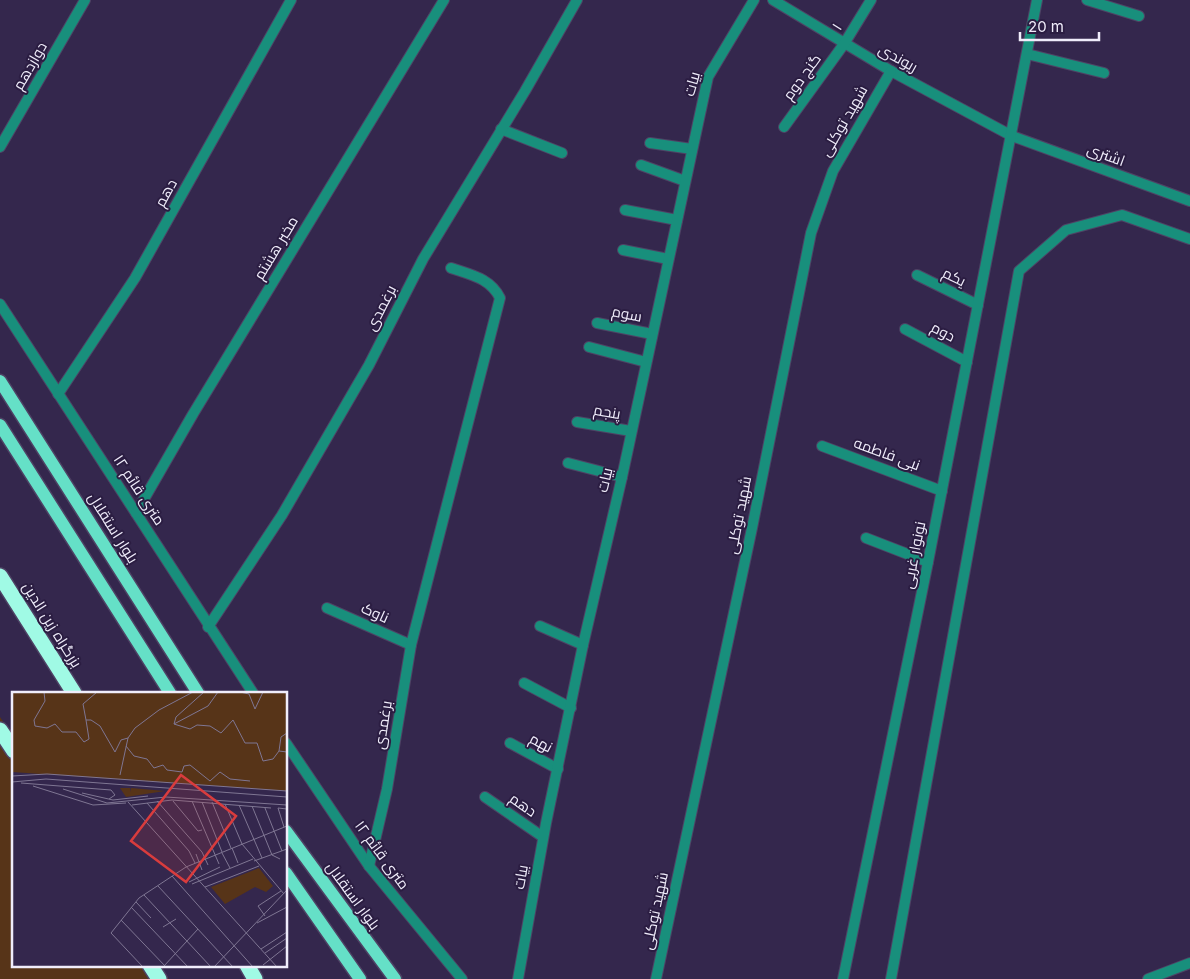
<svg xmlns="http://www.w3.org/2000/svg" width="1190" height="979" font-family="Inter,Cairo,sans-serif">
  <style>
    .green { fill: #573418 }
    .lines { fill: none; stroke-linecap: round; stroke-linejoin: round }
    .lane-casing { stroke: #4e4365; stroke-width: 12 }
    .street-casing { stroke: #4e4365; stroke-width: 12 }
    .primary-casing { stroke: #4e4365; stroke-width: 15 }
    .highway-casing { stroke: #4e4365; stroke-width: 18 }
    .lane { stroke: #188f7c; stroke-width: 10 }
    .street { stroke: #188f7c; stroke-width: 10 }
    .primary { stroke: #65e0c7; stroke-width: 12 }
    .highway { stroke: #a0fae5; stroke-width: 15 }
    .labels { text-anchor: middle; stroke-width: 4; stroke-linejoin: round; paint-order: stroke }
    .street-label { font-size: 15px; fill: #f0edfb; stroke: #2b1d42 }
    .inset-road { fill: none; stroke: #7f7693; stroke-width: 1 }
    .view { fill: #d93c3d; fill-opacity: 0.15; stroke: #d93c3d; stroke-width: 2.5 }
    .inset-edge { fill: none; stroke: #f0edfb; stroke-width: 2.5 }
  </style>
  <rect width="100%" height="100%" fill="#34274d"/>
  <polygon class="green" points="0,717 14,738 14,965 160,965 169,979 0,979"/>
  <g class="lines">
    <g class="lane-casing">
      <g id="lane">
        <polyline points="891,979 1019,271 1066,230 1122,215 1190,239"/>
        <polyline points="1148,979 1190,963"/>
      </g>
    </g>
    <g class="street-casing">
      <g id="street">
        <polyline points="773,0 891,71 1012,136 1190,201"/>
        <polyline points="1087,0 1139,16"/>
        <polyline points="1027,54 1104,73"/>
        <polyline points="784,127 844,44 871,0"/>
        <polyline points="501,129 562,153"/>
        <polyline points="650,143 692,149"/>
        <polyline points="0,147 85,0"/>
        <polyline points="641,165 685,181"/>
        <polyline points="625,210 677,220"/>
        <polyline points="623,250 668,259"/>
        <polyline points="917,275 978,305"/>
        <polyline points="0,304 253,693"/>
        <polyline points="597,323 652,334"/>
        <polyline points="905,329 967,362"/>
        <polyline points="589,347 646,362"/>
        <polyline points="58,394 135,278 291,0"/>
        <polyline points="577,422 631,431"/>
        <polyline points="822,446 942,491"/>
        <polyline points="568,463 622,477"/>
        <polyline points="136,513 193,414 444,0"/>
        <polyline points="866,538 928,562"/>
        <polyline points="327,608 411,645"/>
        <polyline points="540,626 583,645"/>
        <polyline points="208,627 282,515 369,365 423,259 525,91 577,0"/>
        <polyline points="524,683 571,708"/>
        <polyline points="286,743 369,866 462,979"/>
        <polyline points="510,743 558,769"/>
        <polyline points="485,797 543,837"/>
        <path d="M369,866L387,789L411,645L500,298C490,278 471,275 451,268"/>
        <polyline points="518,979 546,823 583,645 622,477 708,77 754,0"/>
        <polyline points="656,979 752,528 811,233 833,171 891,71"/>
        <polyline points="843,979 928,562 1037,0"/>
      </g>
    </g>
    <g class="primary-casing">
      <g id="primary">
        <polyline points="0,381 198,693"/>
        <polyline points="0,425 170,693"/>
        <polyline points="286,831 395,979"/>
        <polyline points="286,873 360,979"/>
      </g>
    </g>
    <g class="highway-casing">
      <g id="highway">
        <polyline points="0,576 74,693"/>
        <polyline points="0,730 14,751"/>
        <polyline points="150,965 159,979"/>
        <polyline points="247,965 255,979"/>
      </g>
    </g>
    <use href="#lane" class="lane"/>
    <use href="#street" class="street"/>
    <use href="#primary" class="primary"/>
    <use href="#highway" class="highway"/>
  </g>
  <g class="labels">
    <g class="street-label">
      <text transform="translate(837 27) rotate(-58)" y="5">۱</text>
      <text transform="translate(898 58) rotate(29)" y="5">ریوندی</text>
      <text transform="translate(30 66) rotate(-60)" y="5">دوازدهم</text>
      <text transform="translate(802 77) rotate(-54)" y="5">گنج دوم</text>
      <text transform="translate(692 84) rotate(-74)" y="5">بیات</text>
      <text transform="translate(844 121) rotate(-60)" y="5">شهید توکلی</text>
      <text transform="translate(1106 155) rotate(20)" y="5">اشتری</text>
      <text transform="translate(166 193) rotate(-61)" y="5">دهم</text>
      <text transform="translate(276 248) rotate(-59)" y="5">مخبر هشتم</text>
      <text transform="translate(954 277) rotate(26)" y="5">یکم</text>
      <text transform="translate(381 308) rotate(-63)" y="5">برغمدی</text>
      <text transform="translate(627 314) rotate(11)" y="5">سوم</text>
      <text transform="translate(943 332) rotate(28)" y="5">دوم</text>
      <text transform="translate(607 412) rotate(10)" y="5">پنجم</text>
      <text transform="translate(887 454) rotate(20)" y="5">نبی فاطمه</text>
      <text transform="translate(605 480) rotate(-77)" y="5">بیات</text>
      <text transform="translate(139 490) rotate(57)" y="5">۱۲ متری قائم</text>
      <text transform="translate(739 515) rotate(-79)" y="5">شهید توکلی</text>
      <text transform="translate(113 528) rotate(58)" y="5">بلوار استقلال</text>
      <text transform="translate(914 555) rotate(-79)" y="5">نونوار غربی</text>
      <text transform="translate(375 613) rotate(24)" y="5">ناوک</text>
      <text transform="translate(52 625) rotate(58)" y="5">بزرگراه زین الدین</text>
      <text transform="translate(383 725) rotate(-81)" y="5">برغمدی</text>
      <text transform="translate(541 743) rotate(28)" y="5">نهم</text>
      <text transform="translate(523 805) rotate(35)" y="5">دهم</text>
      <text transform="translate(382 855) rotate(54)" y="5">۱۲ متری قائم</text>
      <text transform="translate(521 877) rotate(-80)" y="5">بیات</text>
      <text transform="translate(353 896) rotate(54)" y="5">بلوار استقلال</text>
      <text transform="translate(655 911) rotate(-78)" y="5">شهید توکلی</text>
    </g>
  </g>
  <g transform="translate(12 692)">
    <rect width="275" height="275" fill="#34274d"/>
    <path d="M0,0H275V99L0,80ZM108,96H118V100L119,96L153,99L114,105ZM247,176L261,194L254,200L243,195L213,212L199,195Z" fill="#573418"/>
    <path class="inset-road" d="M32,0L33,9L22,28L23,34L35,36L43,32L50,40H64L72,50L77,47L74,28H79L88,34L103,60L109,48L116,46M192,0L164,25L162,32L178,37L185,33L198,34L209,41L221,28L233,51H245L251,69L261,67L267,59L275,60M228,0L237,2L243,17L251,0M74,28L71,12L85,0M162,32L196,14L206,0M114,54L122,64L135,67L142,76L151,73L155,78L170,80L172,74L178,73L198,89L208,80L218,87L238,89M267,59L269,45L275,41M108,83L116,46L123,36L147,18L181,0M0,84L35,82L275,99M0,90L34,87L275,105M9,91L99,98L103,103L97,107M21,94L81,113L114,111M51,97L95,111L154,105L275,113M70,101L101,108L136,104M145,109L190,160L196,173M161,109L186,139L190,138M180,109L207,172M116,110L265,275M190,110L210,160M200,110L219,156M135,111L177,159L183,171M213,112L230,152L272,202M120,113L160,108L259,116M227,113L250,166M240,114L260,163L268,167M253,116L270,159M272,135L266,116L275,117M220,156L226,171M210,161L218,176M184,162L190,178M242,169L275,157M160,184L241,275M177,190L208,175M180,192L241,167M146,194L221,275M193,195L247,174M132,203L199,275M124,210L139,226M119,215L176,275M253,224L246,214L269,199M109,228L154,275M245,231L275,215M151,235L164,227M249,257L275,240M253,261L275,246M251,273L275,254M152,274L186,237M131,275L99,241L127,206L174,175L275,134M202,275L275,198"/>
    <path class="view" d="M169,83L224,124L174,190L119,149Z"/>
    <rect width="275" height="275" class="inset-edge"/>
  </g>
  <path d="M1020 32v8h79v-8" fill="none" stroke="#f0edfb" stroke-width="2.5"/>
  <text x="1028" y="32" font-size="15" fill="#f0edfb" stroke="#2b1d42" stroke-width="4" paint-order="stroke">20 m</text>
</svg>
